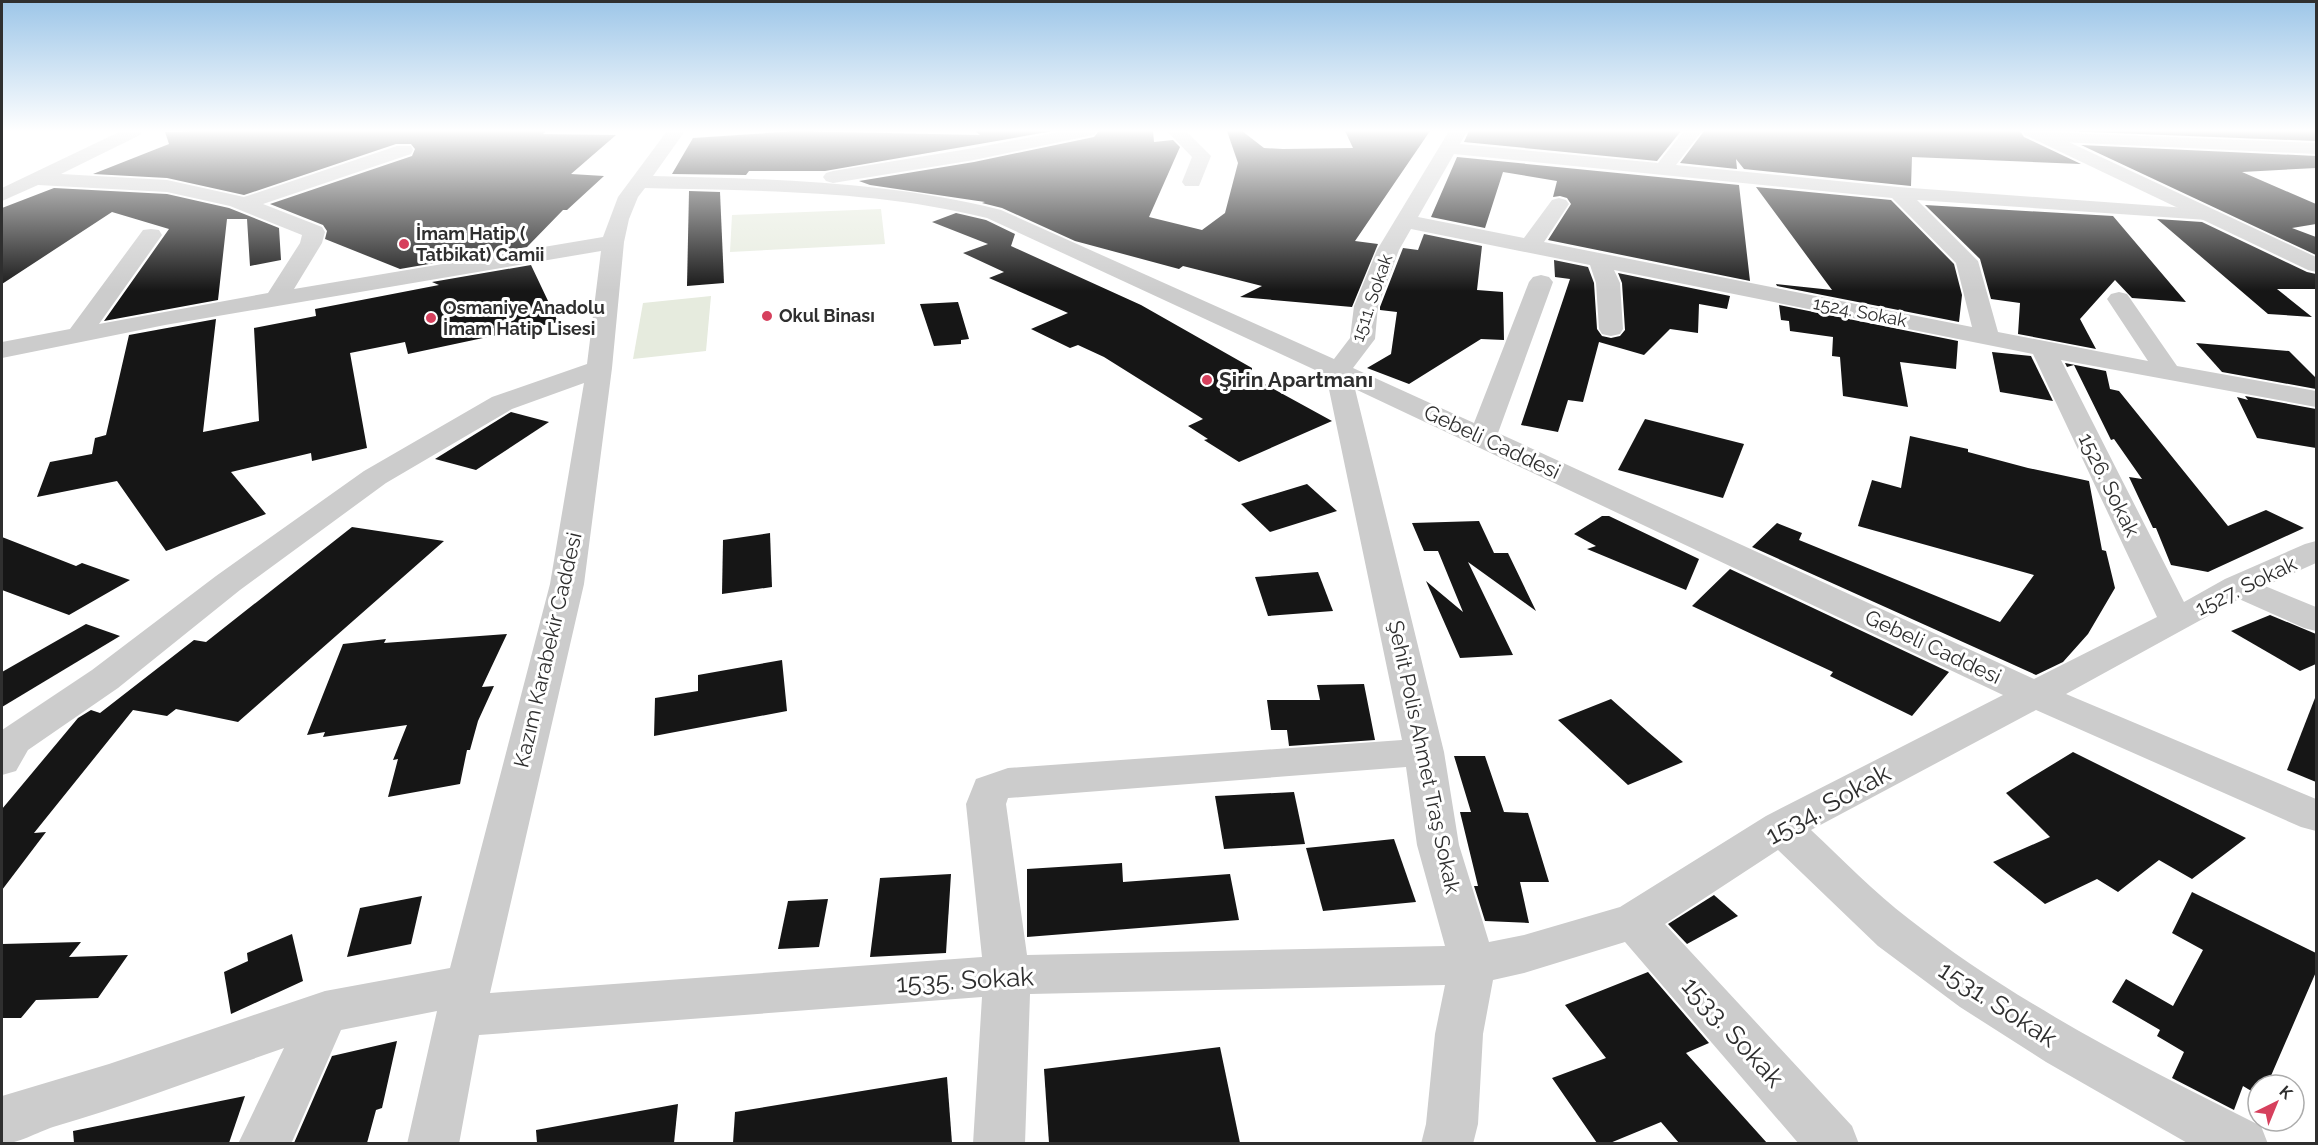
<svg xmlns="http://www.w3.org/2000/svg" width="2318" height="1145" font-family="Raleway,sans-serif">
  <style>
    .green { fill: #e6ebde }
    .building { fill: #161616 }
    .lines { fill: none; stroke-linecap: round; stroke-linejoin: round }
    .minor { fill: #ccc; fill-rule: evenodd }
    .tertiary { fill: #ccc; fill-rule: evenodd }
    .poi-dot { fill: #d6405d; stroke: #fff; stroke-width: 2 }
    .labels { text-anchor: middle; stroke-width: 6; stroke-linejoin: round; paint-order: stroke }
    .far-poi-label { font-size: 18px; font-weight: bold; fill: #2f2f2f; stroke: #fff; text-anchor: start }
    .far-street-label { font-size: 18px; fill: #2f2f2f; stroke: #fff }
    .poi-label { font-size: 21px; font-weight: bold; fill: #2f2f2f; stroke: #fff; text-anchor: start }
    .street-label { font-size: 21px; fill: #2f2f2f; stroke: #fff }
    .near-street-label { font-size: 26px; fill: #2f2f2f; stroke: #fff }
  </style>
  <rect width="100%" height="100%" fill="#fff"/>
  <g class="green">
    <polygon points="881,209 885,244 730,252 732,215"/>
    <polygon points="711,296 706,351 633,359 643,303"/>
  </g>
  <g class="building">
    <polygon points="205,131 546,131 543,134 616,135 571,174 604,176 567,210 563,210 527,247 400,269 325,239 327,231 323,225 270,204 412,156 415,149 411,144 396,144 244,195 167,178 93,174 169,144 165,132"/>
    <polygon points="795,131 980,135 975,131 1053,131 825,171 749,171 746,175 672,174 693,138"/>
    <polygon points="1099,131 1153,131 1154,142 1173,140 1180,147 1149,217 1202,230 1225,213 1238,163 1227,131 1242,131 1264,148 1283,149 1353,148 1345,131 1430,131 1355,241 1378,244 1352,307 1240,297 1262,286 1183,266 1179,269 1075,241 1002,208 982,203 985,202 870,185 859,181 974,162 1094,137"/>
    <polygon points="1469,131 1681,131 1657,161 1464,142"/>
    <polygon points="1704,131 2020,131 2024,137 2081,164 1912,157 1911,186 1744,169 1736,159 1737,169 1680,163"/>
    <polygon points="2065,131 2316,131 2316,141"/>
    <polygon points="2081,145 2316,156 2316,168 2242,172 2316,204 2316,224 2292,228 2316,237 2316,255"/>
    <polygon points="1457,157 1739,185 1750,281 1548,240 1571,204 1567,198 1560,196 1553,197 1557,181 1503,172 1485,228 1431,217"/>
    <polygon points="1756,187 1891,200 1954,264 1962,295 1959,322 1777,286 1776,284 1832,290"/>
    <polygon points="54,188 167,194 229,208 279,228 281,260 250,266 247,219 227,219 218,300 104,321 169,229 112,212 2,284 2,208"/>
    <polygon points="689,191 720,192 724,283 687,286"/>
    <polygon points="1925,205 2113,216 2186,302 2132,298 2115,280 2080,319 2096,349 2018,334 2020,303 1991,299 1980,259"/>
    <polygon points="956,213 986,220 1015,234 1011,246 1141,305 1252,368 1252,377 1332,421 1239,462 1204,440 1208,439 1188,426 1203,419 1104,357 1078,345 1070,348 1031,329 1068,313 989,278 1004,272 963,253 988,244 932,222"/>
    <polygon points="2157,219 2202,222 2307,272 2316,274 2316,289 2277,289 2312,317 2268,314"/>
    <polygon points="1424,234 1482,246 1477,290 1503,292 1504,340 1481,339 1409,384 1367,368 1391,354 1397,312 1380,310 1380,307 1403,248 1418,250"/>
    <polygon points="1554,260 1588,267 1594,283 1597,329 1602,336 1611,338 1620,336 1625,330 1622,283 1618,273 1730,296 1727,309 1699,304 1698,333 1670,329 1644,355 1599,342 1583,402 1568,400 1558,432 1521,425 1570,279 1555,277"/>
    <polygon points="531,265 558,322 408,354 405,342 350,353 367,448 312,461 311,453 231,472 266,514 166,551 117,481 37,497 50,462 92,454 95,438 106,435 129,335 216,319 203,432 259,421 254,328 316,316 315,309 439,285 432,282"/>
    <polygon points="958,302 969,339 961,340 961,344 934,346 920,304"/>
    <polygon points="1779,305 1958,341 1956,369 1900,362 1908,407 1843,396 1840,357 1832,356 1833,337 1790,331 1789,321 1781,320"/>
    <polygon points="2196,343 2289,351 2316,378 2316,389 2222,372"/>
    <polygon points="1992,352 2031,356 2053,401 2000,392"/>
    <polygon points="2065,363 2106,371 2110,389 2119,391 2228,526 2266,510 2304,528 2208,572 2171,565 2156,528 2153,528 2129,477 2142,479 2114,439 2111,440 2074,365 2067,367"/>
    <polygon points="2245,396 2316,409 2316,448 2257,438 2237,397 2248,400"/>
    <polygon points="511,412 549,422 476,470 435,459"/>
    <polygon points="1645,419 1744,444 1723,498 1618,470"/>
    <polygon points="1910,436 1968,449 1968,452 2028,468 2089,481 2102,550 2106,551 2115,588 2088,634 2063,662 2036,675 1752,547 1777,523 1802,533 1799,540 2000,622 2034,575 1858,526 1872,480 1901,488"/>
    <polygon points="1307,484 1337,511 1270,532 1241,504"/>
    <polygon points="1602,516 1609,516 1699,559 1686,590 1587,549 1596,546 1574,534"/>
    <polygon points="1479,521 1494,553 1508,553 1536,611 1468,562 1513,655 1460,658 1426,581 1463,612 1438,551 1424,551 1412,523"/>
    <polygon points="352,527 444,541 238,722 176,709 167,716 133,710 34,833 46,832 2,890 2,809 78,718 91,710 100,713 194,640 206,642"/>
    <polygon points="770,533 772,587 722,594 723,540"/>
    <polygon points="2,537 76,566 82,563 130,580 69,615 2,590"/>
    <polygon points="1730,569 1949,672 1912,716 1830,676 1833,672 1692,606"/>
    <polygon points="1318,572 1333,611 1268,616 1255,577"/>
    <polygon points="2270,615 2316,634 2316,664 2300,671 2231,631"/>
    <polygon points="86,624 120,636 2,707 2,672"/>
    <polygon points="507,634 482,687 494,686 478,721 470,750 467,750 460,784 388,797 398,759 393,760 407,725 323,737 325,732 307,735 343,644 386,639 384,643"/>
    <polygon points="782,660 787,711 654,736 655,698 698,691 698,675"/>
    <polygon points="1364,684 1375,740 1289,746 1287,730 1271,730 1267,700 1320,700 1317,685"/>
    <polygon points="2315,698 2316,699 2316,782 2287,770"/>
    <polygon points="1611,699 1648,732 1683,762 1628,785 1558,720"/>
    <polygon points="2073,752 2246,838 2192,879 2159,860 2118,892 2097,879 2045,904 1993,862 2050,837 2006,793"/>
    <polygon points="1454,756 1485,756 1504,812 1528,813 1549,882 1520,882 1529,923 1485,921 1474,886 1478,886 1460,812 1471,812"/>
    <polygon points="1294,792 1305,844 1224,849 1215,796"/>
    <polygon points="1394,839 1416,902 1323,911 1306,848"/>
    <polygon points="1122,863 1123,882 1230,874 1239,920 1027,937 1027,869"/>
    <polygon points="951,874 946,953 870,957 880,878"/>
    <polygon points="2192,892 2316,953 2316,972 2267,1085 2258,1085 2258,1095 2243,1086 2234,1110 2172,1078 2184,1052 2157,1036 2160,1030 2112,1002 2126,979 2173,1006 2203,950 2172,933"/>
    <polygon points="1714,895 1738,916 1687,944 1668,924"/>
    <polygon points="422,896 411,944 347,957 360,908"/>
    <polygon points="828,899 819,947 778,949 788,901"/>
    <polygon points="292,934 303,981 231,1014 224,972 248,961 247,953"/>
    <polygon points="81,942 69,957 128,955 98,998 36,1000 21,1018 2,1018 2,944"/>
    <polygon points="1648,972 1709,1043 1686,1053 1767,1143 1679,1143 1661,1122 1610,1143 1597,1143 1552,1078 1606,1058 1565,1005"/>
    <polygon points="397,1041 382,1108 376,1110 367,1143 294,1143 332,1056"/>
    <polygon points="1220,1047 1240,1143 1049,1143 1044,1069"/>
    <polygon points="947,1077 952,1143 733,1143 735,1112"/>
    <polygon points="245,1096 229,1143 74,1143 73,1131"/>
    <polygon points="678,1104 674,1143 537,1143 536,1130"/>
  </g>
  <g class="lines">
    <g class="minor">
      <path d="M121,131H143L140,135L61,174L167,180L244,197L397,146H411L413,150L411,154L263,204L322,227L325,232L322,243L294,289L603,237L618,197L667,131H685L653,176C772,179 885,181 1001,210L1334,359L1350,338L1354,306L1377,250L1449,131H1467L1460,144L1658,163L1684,131H1702L1676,165L1898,187L2214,210L2217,214L2214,218L2207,220L1917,200L1978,261L1998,332L2148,361L2107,299L2111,294L2119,292L2127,294L2177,366L2316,391V407L2061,360L2184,602L2225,579L2305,544L2316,541V563L2265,586L2316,607V631L2304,628L2239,599L2066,694L2316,799V831L2301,827L2036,710L1811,830C1843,860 1874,892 1909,919C2016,1003 2139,1065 2261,1126L2268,1144H2189L2046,1062L1960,1007L1878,946L1778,850L1665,924L1852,1126L1859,1144H1799L1625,942L1524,973L1493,980L1483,1034L1478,1124L1473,1144H1421L1426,1124L1435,1034L1445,985L1030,994L1025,1144H973L982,997L479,1035L459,1144H407L437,1011L341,1030L291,1144H238L284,1048C207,1075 131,1104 53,1127C38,1132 17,1144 2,1144V1096L109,1064L325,991L450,968L550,584L584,383L512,409L386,483L240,590L118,688L28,750L16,771L2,775V730L92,670L216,576L364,471L492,397L587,364L601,251L165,325L2,358V342L70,329L143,230L151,229L159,230L162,235L99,324L268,293L300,243L302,235L230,206L167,192L38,185L2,201V188ZM1454,154L1892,198L1956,263L1972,327L1544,242L1569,204L1566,200L1559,198L1552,200L1524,238L1418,217ZM645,188C759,191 875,190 987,218L1326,375L1402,740L1008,768L976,779L966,804L982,957L490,993L584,584L612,368L624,242L629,219L638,197ZM1411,229L1590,265L1596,283L1599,329L1602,334L1611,336L1620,334L1623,329L1620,283L1614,270L2033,354L2157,617L2034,679L1498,433L1553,282L1549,277L1541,275L1533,277L1529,282L1474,423L1353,368L1375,339L1378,306L1399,250ZM1355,389L2003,695L1766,816L1620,907L1524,935L1489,942L1459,845L1444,752ZM1406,767L1417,845L1445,946L1027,955L1006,804L1008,798Z"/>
      <polygon points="1063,131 1097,131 1094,135 1088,136 974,160 833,183 826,181 823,177 826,173 833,171 974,148"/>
      <polygon points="1167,131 1186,131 1211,156 1199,186 1185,186 1182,182 1192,157"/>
      <polygon points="2046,132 2316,143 2316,154 2040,141 2037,137 2040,133"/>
    </g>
    <polygon class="tertiary" points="2022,131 2045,131 2316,257 2316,272 2308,270 2025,135"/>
  </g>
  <linearGradient id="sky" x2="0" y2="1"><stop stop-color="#9dc6e8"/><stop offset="0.45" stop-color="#fff"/><stop offset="1" stop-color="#fff" stop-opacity="0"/></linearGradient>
  <rect width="2318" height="291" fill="url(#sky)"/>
  <g class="poi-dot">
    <circle cx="404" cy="244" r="6"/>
    <circle cx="767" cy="316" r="6"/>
    <circle cx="431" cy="318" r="6"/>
    <circle cx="1207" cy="380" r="6"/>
  </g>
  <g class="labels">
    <g class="far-poi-label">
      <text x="416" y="240">İmam Hatip (<tspan x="416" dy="21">Tatbikat) Camii</tspan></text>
      <text x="443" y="314">Osmaniye Anadolu<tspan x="443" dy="21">İmam Hatip Lisesi</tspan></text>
      <text x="779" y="322">Okul Binası</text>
    </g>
    <g class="far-street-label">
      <text transform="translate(1372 298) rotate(-71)" y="6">1511. Sokak</text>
      <text transform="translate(1860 312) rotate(11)" y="6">1524. Sokak</text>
    </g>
    <g class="poi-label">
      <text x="1219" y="387">Şirin Apartmanı</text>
    </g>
    <g class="street-label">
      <text transform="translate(1492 442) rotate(25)" y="7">Gebeli Caddesi</text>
      <text transform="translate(2109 485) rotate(64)" y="7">1526. Sokak</text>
      <text transform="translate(2246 586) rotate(-26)" y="7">1527. Sokak</text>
      <text transform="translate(1933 647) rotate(25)" y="7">Gebeli Caddesi</text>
      <text transform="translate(548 650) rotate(-77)" y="7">Kazım Karabekir Caddesi</text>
      <text transform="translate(1424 757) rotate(78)" y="7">Şehit Polis Ahmet Traş Sokak</text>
    </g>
    <g class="near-street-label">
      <text transform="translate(1828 804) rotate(-29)" y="9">1534. Sokak</text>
      <text transform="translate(965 980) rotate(-3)" y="9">1535. Sokak</text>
      <text transform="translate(1998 1004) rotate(33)" y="9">1531. Sokak</text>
      <text transform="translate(1733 1032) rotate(48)" y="9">1533. Sokak</text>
    </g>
  </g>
  <rect width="2318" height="1145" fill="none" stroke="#2f2f2f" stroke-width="6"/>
  <g transform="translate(2276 1103) rotate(43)"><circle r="28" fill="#ffffff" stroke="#acacac" stroke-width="1.5"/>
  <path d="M0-4.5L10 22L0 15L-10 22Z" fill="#d6405d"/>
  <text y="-9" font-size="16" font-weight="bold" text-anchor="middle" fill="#2f2f2f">K</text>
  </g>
</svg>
